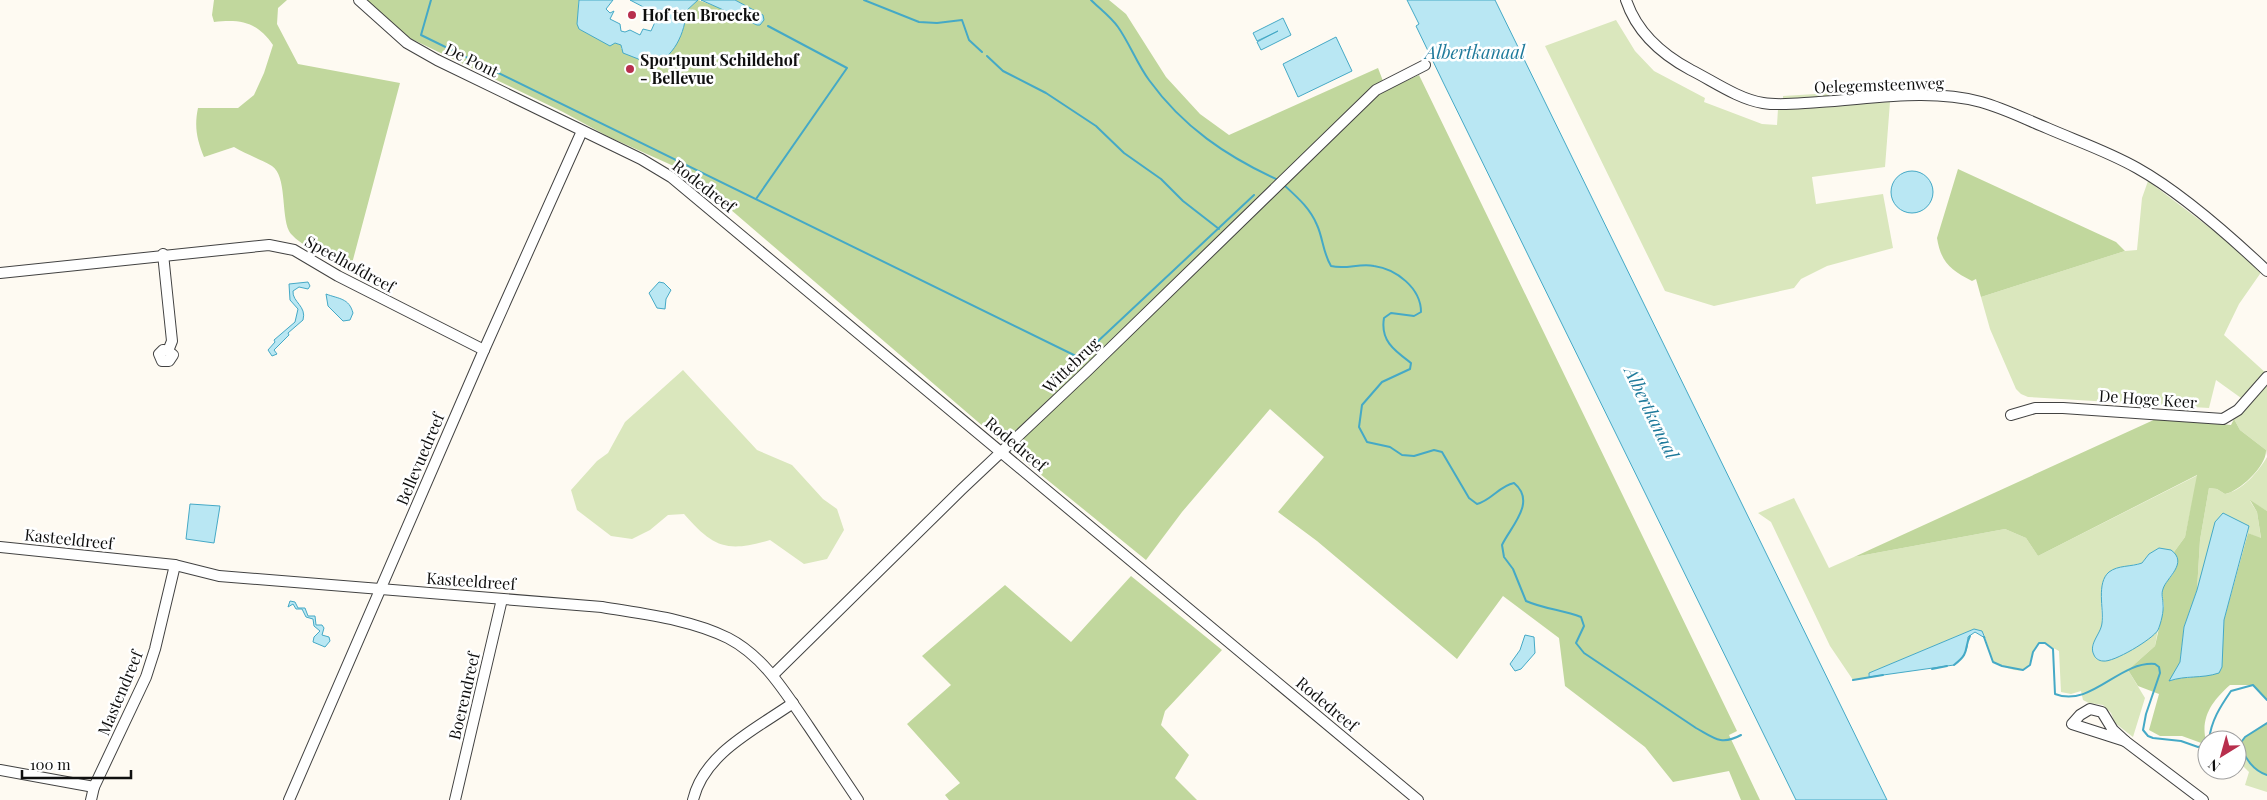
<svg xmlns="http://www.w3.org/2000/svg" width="2267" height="800" font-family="'Playfair Display',serif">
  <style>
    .green { fill: #dae7bd }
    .forest { fill: #c1d79d }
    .water { fill: #b9e7f3; stroke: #45a9c6 }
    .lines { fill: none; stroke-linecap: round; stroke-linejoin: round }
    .stream { stroke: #45a9c6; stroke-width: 2 }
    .minor-casing { stroke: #424242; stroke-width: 12 }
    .minor { stroke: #fff; stroke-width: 10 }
    .poi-dot { fill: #b82f4d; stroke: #fff; stroke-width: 2 }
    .labels { text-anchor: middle; stroke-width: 5; stroke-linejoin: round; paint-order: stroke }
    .poi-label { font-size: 16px; font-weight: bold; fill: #0f0f0f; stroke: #fff; text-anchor: start }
    .street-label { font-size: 16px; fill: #0f0f0f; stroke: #fff }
    .water-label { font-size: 18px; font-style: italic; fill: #1f7a9b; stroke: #fff }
  </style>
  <rect width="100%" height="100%" fill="#fefaf2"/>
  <g class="green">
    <polygon points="1616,20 1635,51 1654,71 1705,98 1704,102 1762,124 1777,125 1778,109 1890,102 1885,167 1812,177 1816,204 1883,194 1893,248 1827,266 1801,279 1794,288 1714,306 1665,291 1545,46"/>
    <polygon points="1896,89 1896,93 1783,100 1783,96"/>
    <polygon points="2148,181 2222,237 2262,271 2239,304 2224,335 2267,374 2265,385 2267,387 2267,456 2266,450 2240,430 2234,419 2248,403 2216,380 2209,408 2028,397 2021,394 2016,389 1990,329 1981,297 2125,251 2137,250 2142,198"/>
    <path d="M683,370L757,450L792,465L823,499L837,509L844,530L827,559L804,564L770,540C726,553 713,547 684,514L668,515L650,530L632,539L611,536L577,510L571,490L597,461L608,453L625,422Z"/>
    <path d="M2267,457V511L2250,501L2257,512L2261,539L2248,533V526L2197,590L2200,540L2209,488L2217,489L2225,494C2242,491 2259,471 2267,457Z"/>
    <path d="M2198,475L2185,537L2174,552L2159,548L2149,554L2142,563L2128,566L2101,597L2102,628L2092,646L2126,653L2149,638L2158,629L2155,646L2128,670L2145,698L2133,737L2115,723L2111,713L2103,705L2089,703L2083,700L2081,691L2071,694L2061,692L2059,651L2042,642C2022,649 2044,687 1993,662L1984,634L1974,629L1869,673L1868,677L1853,680L1830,646L1771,522L1758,513L1794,498L1829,568L1854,557L2005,529L2026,538L2038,556Z"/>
    <path d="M2237,743C2245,757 2252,770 2267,775V792L2245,785L2249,772L2243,766Z"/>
  </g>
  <g class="forest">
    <path d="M214,0H287L278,8L277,24L298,64L400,83L350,271C338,264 295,243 289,231C281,214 287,176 272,166C260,159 246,154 234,147L204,157C197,140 194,127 198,108H238L254,95L264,73L273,45C257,22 241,19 214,22L212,15Z"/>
    <path d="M363,0H579L578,7L579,29L610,45L615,43L621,45V49L670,53C679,40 686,27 686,11L698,0L729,11L757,25L743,5L735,0H1109L1126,14L1166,77L1200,114L1229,135L1378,68L1383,81L1283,174L1377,94L1419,75L1737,731L1729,735L1760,800H1741L1729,771L1673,782L1645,747L1565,686L1559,638L1503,596L1457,659L1317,541L1278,512L1324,457L1270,409L1182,512L1146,560L1013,452L687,172L609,137L563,112L393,30Z"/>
    <path d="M1958,169L2116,242L2125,251L1981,297L1976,279L1972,281C1951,270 1941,263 1937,238Z"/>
    <path d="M2158,418L2231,425L2234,419L2240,430L2266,450C2267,466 2239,492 2225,494L2217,489L2209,488L2200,540L2197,590L2184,627L2180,662L2170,681L2183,676L2190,678L2222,649L2224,620L2248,533L2261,538L2257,512L2250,500L2267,511V700L2253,685H2230C2213,700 2200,717 2206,741L2204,744L2182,736H2160L2149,730L2159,694L2138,686L2128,670L2155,646L2164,606L2162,594L2163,586L2173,574L2176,565L2174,552L2185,537L2197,475L2038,556L2026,538L2005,529L1854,557Z"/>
    <polygon points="1131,576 1222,650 1165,711 1161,725 1189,755 1175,778 1197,800 949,800 945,795 960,783 907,724 951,685 922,656 1005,585 1071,642"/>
    <path d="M2267,723V775C2252,770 2246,758 2239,745L2245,737Z"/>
  </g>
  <g class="water">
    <path d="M579,0H613L606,9L610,13L614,11L610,19L620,24L621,31L625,32L630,30L640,35L643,29L651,31L659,13L653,12L630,0H698L686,11C686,31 673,61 651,64L623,53L621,45L615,43L610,46L579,29L577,24Z"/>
    <polygon points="701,0 735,0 763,15 764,20 760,25 757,25"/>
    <polygon points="1407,0 1495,0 1887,800 1796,800 1443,82 1416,26 1419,24"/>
    <polygon points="1283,18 1291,35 1261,50 1257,42 1278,31 1257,41 1253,33"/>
    <polygon points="1336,37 1352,71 1298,97 1283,64"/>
    <circle cx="1912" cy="192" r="21"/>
    <path d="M308,282L310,286L308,289L299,287L293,291C292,302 307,306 303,320L288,333L289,335L274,350L277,354L272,356L268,350L275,342L274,340L295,322L298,309L290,300L289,284Z"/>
    <polygon points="659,282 664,283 671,290 666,299 665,309 657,308 649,293"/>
    <path d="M326,294C339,299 349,298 353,313L350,320L343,321L328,306Z"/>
    <polygon points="190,504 220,506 214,543 186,539"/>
    <path d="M2223,513L2249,526L2224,620L2222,667L2219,673C2201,679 2186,675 2169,681L2180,662L2184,627L2197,590L2215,522Z"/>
    <path d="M2159,548L2171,550C2189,563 2166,578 2163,589C2161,594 2163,599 2163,604C2164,611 2161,623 2158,630C2153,639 2113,663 2103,661C2099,661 2095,658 2094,655C2088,644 2101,634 2102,623C2104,609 2096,583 2109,572C2118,565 2131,567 2142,563L2149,554Z"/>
    <polygon points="290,601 295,602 298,608 305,608 308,616 315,616 316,625 322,625 324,628 322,635 329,637 330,641 325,647 313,642 314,637 320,631 314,626 313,619 306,617 302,609 296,609 293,604 288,607"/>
    <path d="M1974,629L1982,631L1985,638L1975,632L1968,637C1968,650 1965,656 1954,665L1869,677V673Z"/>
    <polygon points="1525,635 1534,637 1535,653 1521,669 1515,671 1510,664 1520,650"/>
  </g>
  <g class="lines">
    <g class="stream">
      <polyline points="431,0 421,35 1080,358 1254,195"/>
      <polyline points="864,0 919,22 937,23 962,20 969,40 982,52"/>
      <path d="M1091,0C1100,9 1111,17 1118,27C1130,44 1137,64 1149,80C1183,127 1226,156 1278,180"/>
      <polyline points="987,56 1003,71 1046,93 1096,126 1124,153 1161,179 1183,201 1219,229"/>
      <path d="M1284,185C1297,197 1310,208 1317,225C1323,238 1323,253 1331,266C1346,270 1359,263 1374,266C1396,269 1421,288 1421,312L1414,316L1391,313L1384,318C1380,341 1395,351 1411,363L1410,369L1382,382L1362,405L1359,427L1367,442L1390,447L1402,455L1414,456L1434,450L1442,452L1469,498L1477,504C1492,500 1499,486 1514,483C1537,502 1511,526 1502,545L1504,557L1513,569L1526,601C1544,609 1563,610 1581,617L1584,626L1576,643L1584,653L1696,728C1714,738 1721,746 1741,735"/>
      <polyline points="756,199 847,68 768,26"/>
      <path d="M1984,637L1993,662L2002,666L2023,670L2030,665L2033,652L2039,643H2045L2053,649L2055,694C2091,708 2119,661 2155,664L2159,667L2160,673L2146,714L2143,730L2148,736L2153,738L2181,741L2198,747L2207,745"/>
      <path d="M1954,665C1971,652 1963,650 1970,636"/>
      <polyline points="1932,669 1947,666"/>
      <polyline points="1853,680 1883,675"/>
      <path d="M2267,723L2245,737L2239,745C2246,758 2252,770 2267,775"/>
      <path d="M2209,740C2211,721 2220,707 2231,691L2253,685L2267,700"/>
    </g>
    <g class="minor-casing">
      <g id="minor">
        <polyline points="359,0 407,43 437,60 641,159 671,177 1418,800"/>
        <path d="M1626,0C1637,33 1661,54 1691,70C1713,81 1738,99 1763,103C1781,106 1800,103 1819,102C1871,99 1929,88 1981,102C2003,108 2025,119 2047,128C2077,141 2109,152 2137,168C2180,192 2231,237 2267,271"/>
        <polyline points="163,254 172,341 168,351"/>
        <polyline points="0,273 269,245 294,250 338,276 484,350"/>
        <polygon points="163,350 168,351 173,355 169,361 162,361 159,354"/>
        <polyline points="2011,415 2035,408 2063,408 2223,419 2238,410 2267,377"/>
        <path d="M0,547L175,565L219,576L602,607C643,614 690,619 728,638C765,657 786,694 809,727C825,751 842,776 858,800"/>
        <polyline points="773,675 962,489 1087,371 1376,90 1425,65"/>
        <polygon points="2090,709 2102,712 2113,730 2125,741 2072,724 2080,715"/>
        <polyline points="2125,741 2203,800"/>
        <polyline points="0,770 94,787"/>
        <polyline points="91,800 94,787 146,677 155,649 175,565"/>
        <polyline points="289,800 484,350 582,131"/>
        <polyline points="455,800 502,599"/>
        <path d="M693,800C704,753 756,729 793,703"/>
      </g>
    </g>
    <use href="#minor" class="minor"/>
  </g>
  <g class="poi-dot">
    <circle cx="632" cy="15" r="5"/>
    <circle cx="630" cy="69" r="5"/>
  </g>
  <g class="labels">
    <g class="poi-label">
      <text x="642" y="21">Hof ten Broecke</text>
      <text x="640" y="66">Sportpunt Schildehof<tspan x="640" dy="18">- Bellevue</tspan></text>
    </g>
    <g class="street-label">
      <text transform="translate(472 60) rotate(26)" y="6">De Pont</text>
      <text transform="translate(1879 85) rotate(-2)" y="6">Oelegemsteenweg</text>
      <text transform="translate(704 186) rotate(38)" y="6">Rodedreef</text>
      <text transform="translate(350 264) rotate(29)" y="6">Speelhofdreef</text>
      <text transform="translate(1071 365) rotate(-44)" y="6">Wittebrug</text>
      <text transform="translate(2148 399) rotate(4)" y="6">De Hoge Keer</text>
      <text transform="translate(1016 444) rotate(40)" y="6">Rodedreef</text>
      <text transform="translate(420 459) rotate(-67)" y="6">Bellevuedreef</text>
      <text transform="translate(69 539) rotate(6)" y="6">Kasteeldreef</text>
      <text transform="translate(471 581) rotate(4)" y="6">Kasteeldreef</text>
      <text transform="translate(120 693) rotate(-67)" y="6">Mastendreef</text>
      <text transform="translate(464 696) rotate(-77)" y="6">Boerendreef</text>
      <text transform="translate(1327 704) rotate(40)" y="6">Rodedreef</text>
    </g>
    <g class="water-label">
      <text x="1475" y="59">Albertkanaal</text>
      <text transform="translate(1651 413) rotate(64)" y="6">Albertkanaal</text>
    </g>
  </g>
  <g transform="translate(2222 755) rotate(217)"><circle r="24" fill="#ffffff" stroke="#9f9f9f"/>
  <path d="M0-4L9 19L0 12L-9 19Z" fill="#b82f4d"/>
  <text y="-8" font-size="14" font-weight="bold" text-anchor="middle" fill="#0f0f0f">N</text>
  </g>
  <path d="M22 770v8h109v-8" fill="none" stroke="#0f0f0f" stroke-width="2.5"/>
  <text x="30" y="770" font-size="15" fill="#0f0f0f" stroke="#ffffff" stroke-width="4" paint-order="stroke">100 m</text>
</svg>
